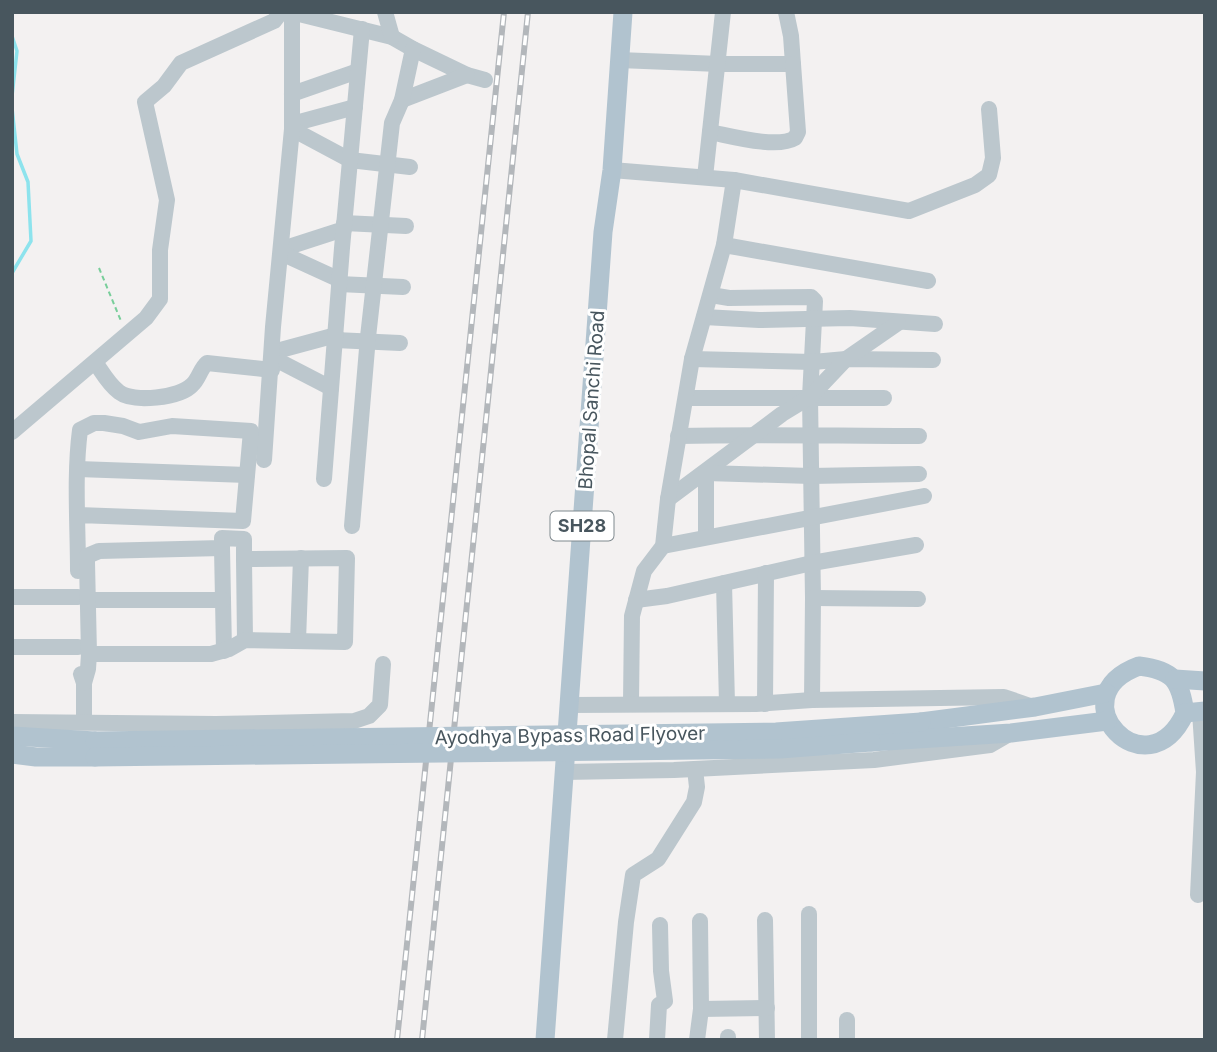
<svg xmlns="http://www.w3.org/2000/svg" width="1217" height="1052" font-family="Inter,sans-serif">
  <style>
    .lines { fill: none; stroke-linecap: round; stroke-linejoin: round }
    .stream { stroke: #8de3ed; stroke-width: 3.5 }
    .path { stroke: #78ce9a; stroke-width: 2; stroke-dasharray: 5 3.5; stroke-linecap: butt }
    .minor { stroke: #bcc7cd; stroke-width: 16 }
    .major { stroke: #b1c3cf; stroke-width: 19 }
    .rail-casing { stroke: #b3b7bb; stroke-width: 6 }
    .rail { stroke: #fff; stroke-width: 3.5; stroke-dasharray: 10; stroke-linecap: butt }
    .major-bridge { stroke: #b1c3cf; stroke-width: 19 }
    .labels { text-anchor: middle; stroke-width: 6; stroke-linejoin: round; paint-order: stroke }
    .shield { fill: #fff; stroke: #7f898e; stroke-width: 2 }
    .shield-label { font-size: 18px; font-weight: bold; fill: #48565e }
    .street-label { font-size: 19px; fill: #48565e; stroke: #fff }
  </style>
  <rect width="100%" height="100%" fill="#f3f1f1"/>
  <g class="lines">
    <g class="stream">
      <polyline points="12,36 17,51 12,96"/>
      <polyline points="12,108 17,154 28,182 31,241 12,273"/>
    </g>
    <polyline class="path" points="99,268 121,321"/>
    <g class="minor">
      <polyline points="291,12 392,37 413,49 467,75 485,80"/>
      <polyline points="385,12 392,37"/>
      <polyline points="619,60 719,64 793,64 791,36 786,12"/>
      <polyline points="292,94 358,71"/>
      <polyline points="402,100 467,75"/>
      <polyline points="292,124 355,107"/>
      <polyline points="292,129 350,160 410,167"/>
      <path d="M710,132C731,136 777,149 795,138L798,132L793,64"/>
      <polyline points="612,170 734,180 909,211 975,185 989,175 993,158 989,109"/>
      <polyline points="705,177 723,12"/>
      <polyline points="344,223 406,226"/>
      <polyline points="724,245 928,281"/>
      <polyline points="282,249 344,229"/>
      <polyline points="281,253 340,280"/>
      <polyline points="339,284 403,287"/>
      <polyline points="711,295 729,298 811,297 815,301 810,397 813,598 812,700"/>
      <polyline points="704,317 759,320 850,318 935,324"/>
      <polyline points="335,340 400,343"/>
      <polyline points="273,352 336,335"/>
      <polyline points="273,358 331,388"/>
      <polyline points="692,359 813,362 846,359 933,360"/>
      <path d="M95,362C102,372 109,385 119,392C133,403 180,398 192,385C199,379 200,369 207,363L272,370"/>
      <polyline points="686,398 884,398"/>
      <polyline points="12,432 146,318 160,299 160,250 167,200 145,102 164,86 181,63 274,21 281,12"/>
      <path d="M678,436C758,434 839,436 919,436"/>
      <polyline points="264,460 273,327 292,129 292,12"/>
      <polyline points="78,469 247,475"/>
      <polyline points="324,479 342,248 362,29"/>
      <polyline points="668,499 782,414 810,397 846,359 898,323"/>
      <polyline points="352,526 368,337 392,123 402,100 413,49"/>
      <polyline points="706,536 706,473 811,476 919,474"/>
      <polyline points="663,546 924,496"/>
      <polyline points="222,548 224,651"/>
      <polyline points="244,559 245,640"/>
      <path d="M78,571C78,525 74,476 80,430L94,423H104L123,426L139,432L172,426L251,431L243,521L78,515"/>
      <polyline points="724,583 727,704"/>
      <polyline points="12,597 78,597"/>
      <polyline points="813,598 918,599"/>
      <polyline points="87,600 223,600"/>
      <polyline points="636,600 667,596 812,563 916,545"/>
      <polyline points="298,641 301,558"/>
      <polyline points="12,647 78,647"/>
      <polyline points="81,674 84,683 84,721"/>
      <polyline points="84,683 88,669 89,654 87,562 87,556 99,551 222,548 222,538 244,539 244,559 347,558 345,642 245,640 229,649 211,654 89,654"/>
      <polyline points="631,703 632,616 644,571 663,546 668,499 692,359 724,245 734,180"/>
      <polyline points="765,704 766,573"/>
      <polyline points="569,705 756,704 812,700 1004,697 1033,707"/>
      <polyline points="12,722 216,724 354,721 369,716 380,705 383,664"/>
      <polyline points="564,772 674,770 874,760 990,745 1009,734"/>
      <polyline points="1198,895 1204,772 1200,712"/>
      <polyline points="809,914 809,1040"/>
      <polyline points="765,920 767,1040"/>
      <polyline points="701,1009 767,1008"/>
      <polyline points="847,1020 847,1040"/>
      <polyline points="728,1037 728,1040"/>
      <polyline points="615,1040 626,922 633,875 658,859 694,802 697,787 695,769"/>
      <polyline points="657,1040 659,1005 665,1001 661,971 660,925"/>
      <polyline points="697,1040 701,1009 700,921"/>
    </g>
    <g class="major">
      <path d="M1139,666C1173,670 1180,680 1185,713C1147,795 1055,697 1139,666Z"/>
      <polyline points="1175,679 1205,681"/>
      <polyline points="1185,713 1205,711"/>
      <polyline points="921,722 1035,707 1106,693"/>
      <polyline points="12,736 95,741"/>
      <polyline points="871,742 1011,733 1107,721"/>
      <polyline points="12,754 36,757 95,757"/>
      <polyline points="545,1040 603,232 612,170 623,12"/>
    </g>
    <g class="rail-casing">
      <g id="rail">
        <polyline points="397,1040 504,12"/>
        <polyline points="422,1040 528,12"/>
      </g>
    </g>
    <use href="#rail" class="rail"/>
    <g class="major-bridge">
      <polyline points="95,741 776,732 921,722"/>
      <polyline points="95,757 780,749 871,742"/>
    </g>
  </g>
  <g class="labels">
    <rect class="shield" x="550.5" y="511.5" width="63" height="29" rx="5"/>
    <g class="shield-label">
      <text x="582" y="532">SH28</text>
    </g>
    <g class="street-label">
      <text transform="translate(591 400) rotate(-86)" y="7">Bhopal Sanchi Road</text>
      <text transform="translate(570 735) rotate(-1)" y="7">Ayodhya Bypass Road Flyover</text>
    </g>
  </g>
  <rect width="1217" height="1052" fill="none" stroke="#48565e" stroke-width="28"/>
</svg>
